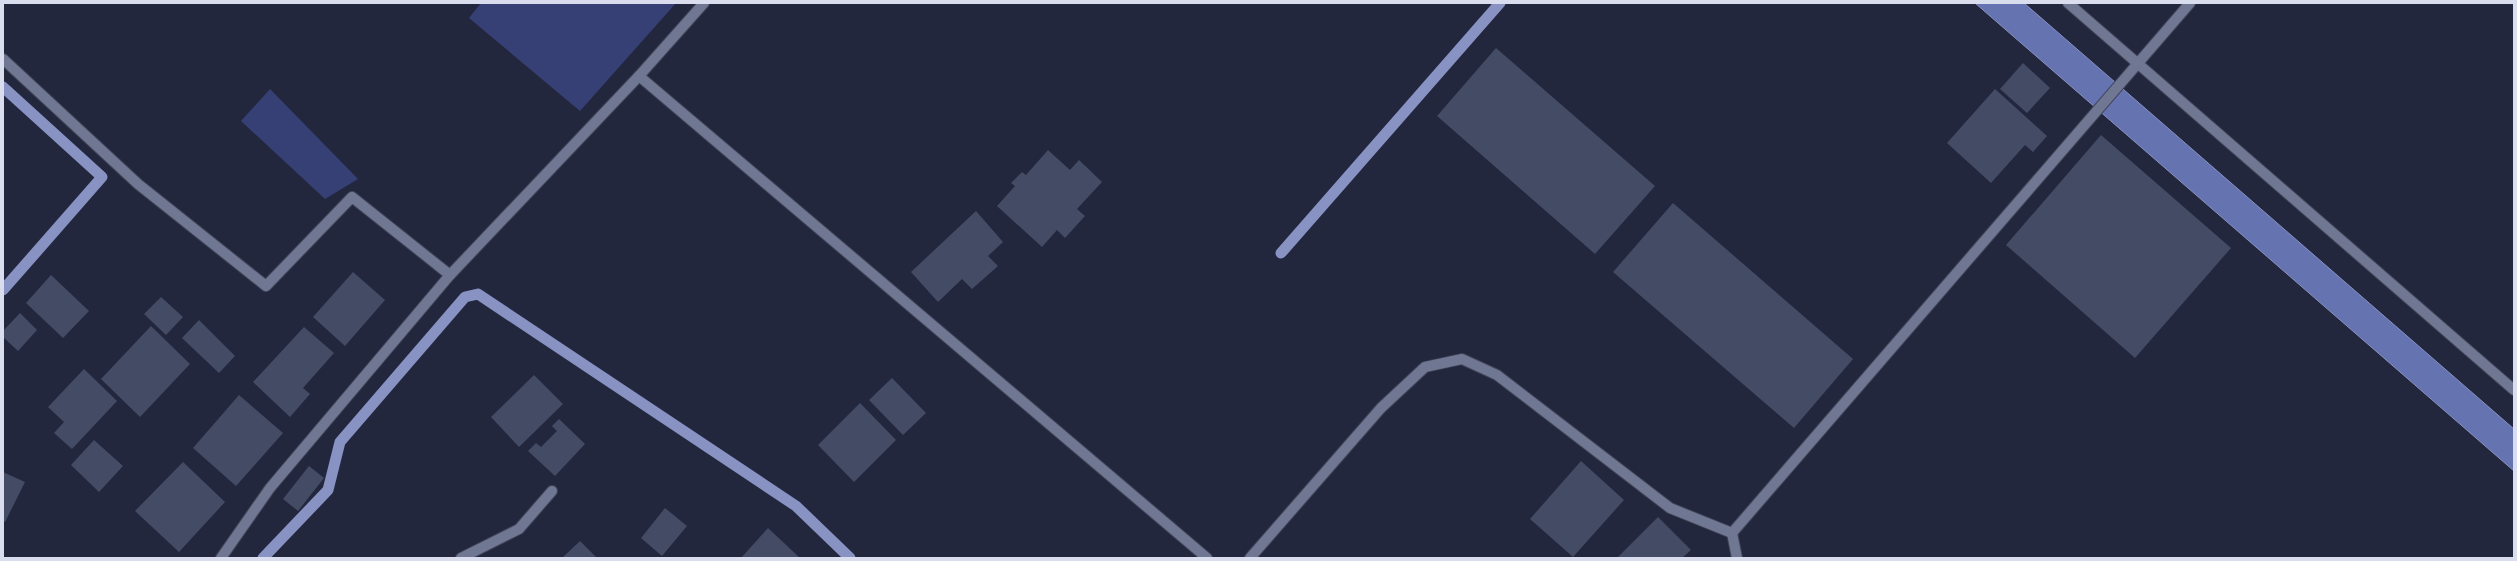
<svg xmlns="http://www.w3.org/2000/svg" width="2517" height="561" font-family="Rubik,sans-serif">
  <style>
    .green { fill: #364075 }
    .water { fill: #6573b1; stroke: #8893c3 }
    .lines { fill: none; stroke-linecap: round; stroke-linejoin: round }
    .stream { stroke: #8893c3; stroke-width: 11 }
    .building { fill: #444b64 }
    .street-casing { stroke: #414558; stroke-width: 12 }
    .secondary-casing { stroke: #414558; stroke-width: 12 }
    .street { stroke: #6f7793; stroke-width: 10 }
    .secondary { stroke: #6f7793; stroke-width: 10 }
  </style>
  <rect width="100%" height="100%" fill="#22273e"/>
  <g class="green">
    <polygon points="481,3 676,3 580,111 469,18"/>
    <polygon points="270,89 358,179 325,199 241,121"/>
  </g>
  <polygon class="water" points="1975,3 2024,3 2514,429 2514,471"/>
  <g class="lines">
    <g class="stream">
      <polyline points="3,87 102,177 3,290"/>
      <polyline points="1281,253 1500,3"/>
      <polyline points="263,558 328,490 340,442 465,297 478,294 796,506 850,558"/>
    </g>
  </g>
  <g class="building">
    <polygon points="1496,48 1655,186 1595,254 1437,116"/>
    <polygon points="2023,63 2050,88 2027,113 2000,89"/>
    <polygon points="1995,89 2047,136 2033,152 2025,145 1991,183 1947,143"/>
    <polygon points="2101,135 2231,248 2135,358 2006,245"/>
    <polygon points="1048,150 1070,170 1079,160 1102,182 1077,209 1085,216 1065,238 1057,230 1042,247 997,206 1015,186 1011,183 1022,172 1026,175"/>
    <polygon points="1673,203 1853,359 1794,428 1613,272"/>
    <polygon points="976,211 1003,242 988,256 998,266 972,289 962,279 938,302 911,272"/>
    <polygon points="353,272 385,300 345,346 313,317"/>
    <polygon points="51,275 89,311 63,338 26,303"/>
    <polygon points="161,297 183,317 166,335 144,314"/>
    <polygon points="20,313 37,330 18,351 3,337 3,331"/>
    <polygon points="199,320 235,356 219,373 182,338"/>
    <polygon points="151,326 190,364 140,417 101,379"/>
    <polygon points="304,327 334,353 303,388 310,394 290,417 253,382"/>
    <polygon points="84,369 117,401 72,449 54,433 64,422 48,407"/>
    <polygon points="534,375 563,404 519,447 491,417"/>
    <polygon points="892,378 926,413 903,435 869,400"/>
    <polygon points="239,395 283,433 236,486 193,448"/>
    <polygon points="860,403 896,440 854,482 818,445"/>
    <polygon points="559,419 585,444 555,476 528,451 536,443 541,447 557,431 552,426"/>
    <polygon points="94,440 123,466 99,492 71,465"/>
    <polygon points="1581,461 1624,500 1573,557 1530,519"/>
    <polygon points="183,462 225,502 179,552 135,511"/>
    <polygon points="309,466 324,478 298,511 283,499"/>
    <polygon points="3,472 25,482 5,522 3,521"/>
    <polygon points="665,508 687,526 662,556 641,538"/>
    <polygon points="1658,517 1691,550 1682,558 1617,558"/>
    <polygon points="768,528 800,558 741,558"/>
    <polygon points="580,541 597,558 562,558"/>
  </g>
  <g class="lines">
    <g class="street-casing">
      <g id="street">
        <polyline points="3,59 138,184 266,286 352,197 450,275"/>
        <polyline points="639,76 1207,558"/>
        <polyline points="1732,533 2190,3"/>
        <polyline points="1732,533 1737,558"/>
        <polyline points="221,558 270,488 450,275 639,76 704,3"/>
        <polyline points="461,558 519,529 552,491"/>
        <polyline points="1250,558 1381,408 1425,367 1462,359 1497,375 1670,508 1732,533"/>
      </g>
    </g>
    <g class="secondary-casing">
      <polyline id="secondary" points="2068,3 2514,390"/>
    </g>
    <use href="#street" class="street"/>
    <use href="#secondary" class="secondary"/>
  </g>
  <rect width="2517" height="561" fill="none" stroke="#d9dded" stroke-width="8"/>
</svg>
